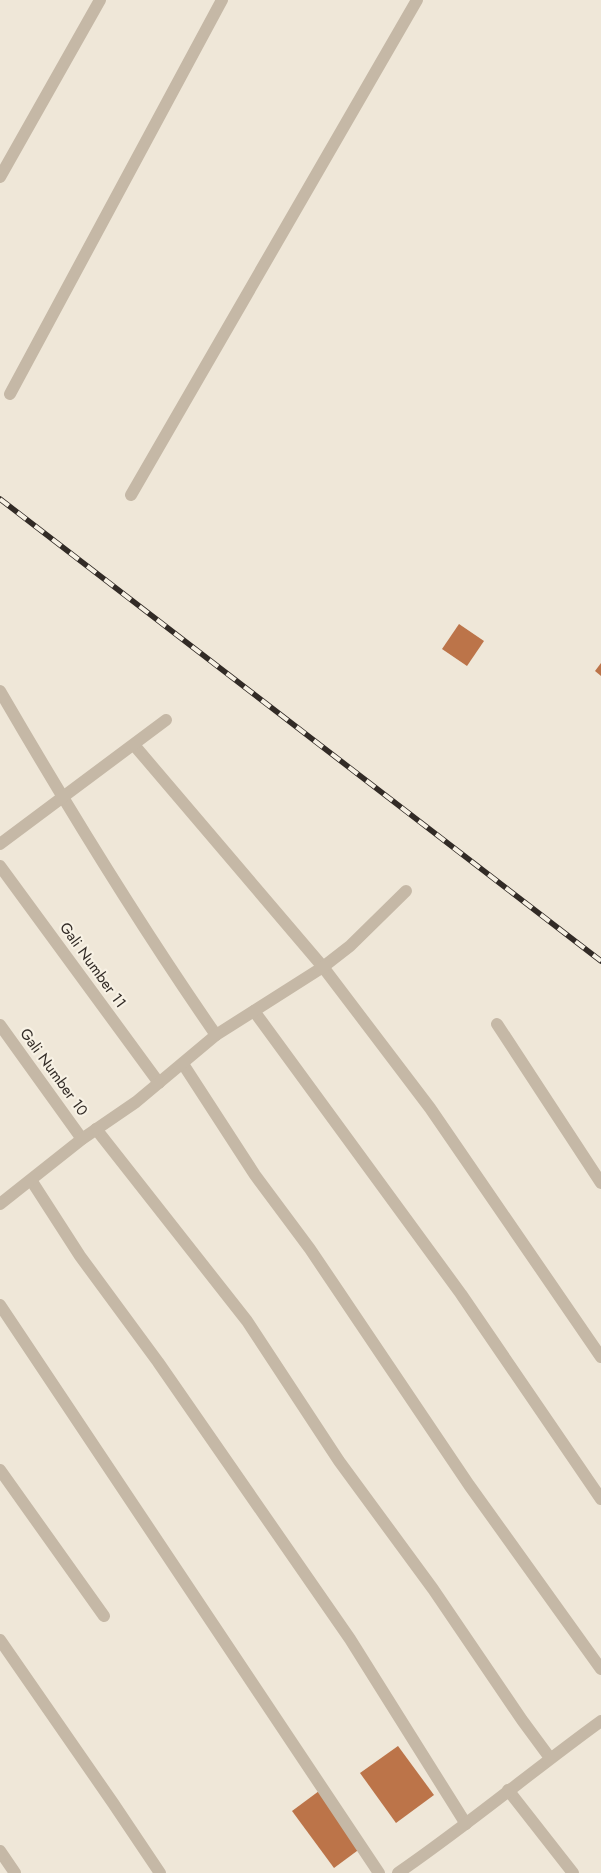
<svg xmlns="http://www.w3.org/2000/svg" width="601" height="1873" font-family="Jost,sans-serif">
  <style>
    .building { fill: #bc7449 }
    .lines { fill: none; stroke-linecap: round; stroke-linejoin: round }
    .street { stroke: #c5b8a6; stroke-width: 12 }
    .rail-casing { stroke: #322b26; stroke-width: 5.5 }
    .rail { stroke: #f7f1e4; stroke-width: 4; stroke-dasharray: 11; stroke-linecap: butt }
    .labels { text-anchor: middle; stroke-width: 4.5; stroke-linejoin: round; paint-order: stroke }
    .street-label { font-size: 15px; fill: #322b26; stroke: #f7f1e4 }
  </style>
  <rect width="100%" height="100%" fill="#efe7d8"/>
  <g class="building">
    <polygon points="459,624 484,641 467,666 442,649"/>
    <polygon points="601,663 601,676 595,671"/>
    <polygon points="398,1746 434,1795 396,1823 360,1773"/>
    <polygon points="319,1791 361,1848 334,1868 292,1811"/>
  </g>
  <g class="lines">
    <g class="street">
      <polyline points="0,177 100,0"/>
      <polyline points="10,394 222,0"/>
      <polyline points="131,495 417,0"/>
      <path d="M0,691C68,808 139,924 216,1035"/>
      <polyline points="134,745 323,967 430,1108 601,1357"/>
      <polyline points="0,844 166,720"/>
      <polyline points="0,866 159,1083"/>
      <polyline points="254,1011 461,1294 601,1499"/>
      <polyline points="497,1024 601,1183"/>
      <polyline points="0,1025 82,1139"/>
      <polyline points="183,1064 255,1175 310,1249 469,1485 601,1669"/>
      <polyline points="96,1129 247,1321 339,1461 433,1589 522,1720 550,1758"/>
      <polyline points="31,1180 80,1256 158,1362 350,1639 466,1824"/>
      <polyline points="0,1204 82,1139 136,1102 216,1035 323,967 350,946 406,891"/>
      <polyline points="0,1305 379,1873"/>
      <polyline points="0,1470 104,1616"/>
      <polyline points="0,1640 113,1803 160,1873"/>
      <polyline points="508,1790 573,1873"/>
      <polyline points="0,1851 15,1873"/>
      <path d="M398,1873C468,1825 532,1771 601,1721"/>
    </g>
    <g class="rail-casing">
      <polyline id="rail" points="0,499 601,961"/>
    </g>
    <use href="#rail" class="rail"/>
  </g>
  <g class="labels">
    <g class="street-label">
      <text transform="translate(93 965) rotate(54)" y="5">Gali Number 11</text>
      <text transform="translate(54 1072) rotate(54)" y="5">Gali Number 10</text>
    </g>
  </g>
</svg>
